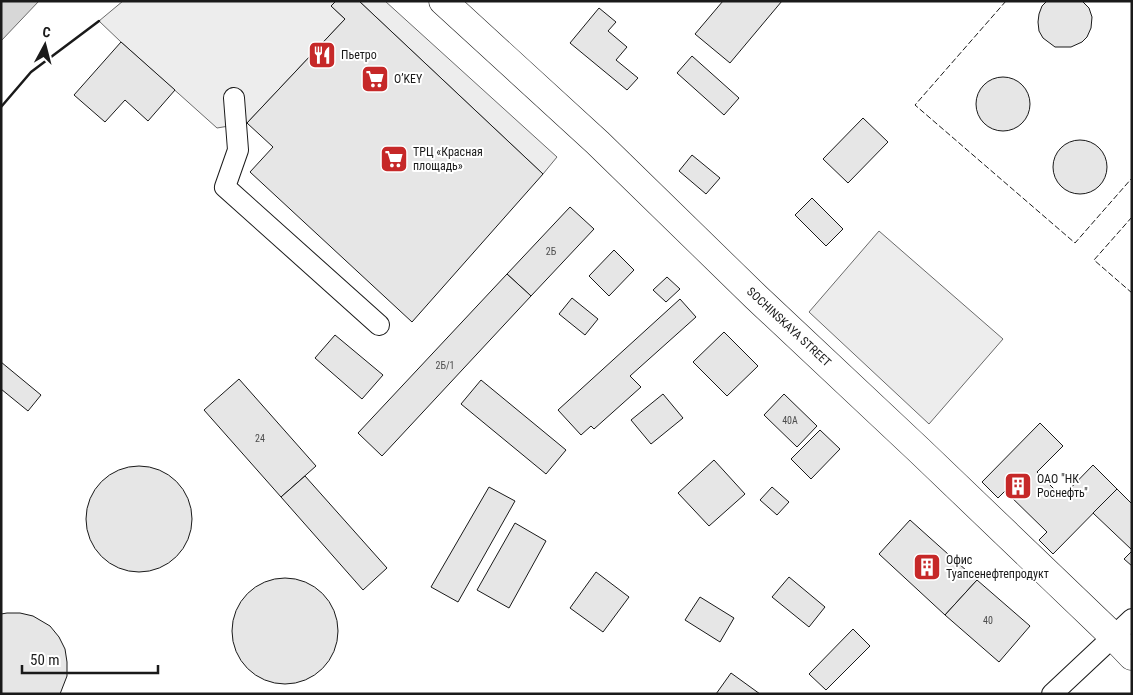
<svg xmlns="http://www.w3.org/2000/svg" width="1133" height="695" font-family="'Roboto Condensed',sans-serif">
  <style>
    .built { fill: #ededed; stroke: #6a6a6a }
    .water { fill: #d7d7d7; stroke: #6a6a6a }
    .building { fill: #e6e6e6; stroke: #1a1a1a }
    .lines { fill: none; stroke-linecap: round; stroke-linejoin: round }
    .minor-casing { stroke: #1a1a1a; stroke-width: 22 }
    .highway-casing { stroke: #1a1a1a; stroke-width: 29 }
    .minor { stroke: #fff; stroke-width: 20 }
    .highway { stroke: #fff; stroke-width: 28 }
    .fence { stroke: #1a1a1a; stroke-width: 1; stroke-dasharray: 6 2.5; stroke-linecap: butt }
    .wall { stroke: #1a1a1a; stroke-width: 2.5 }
    .labels { text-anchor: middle; stroke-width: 4; stroke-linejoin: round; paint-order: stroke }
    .number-label { font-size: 10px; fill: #4d4d4d }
    .poi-label { font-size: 12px; fill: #1a1a1a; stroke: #fff; text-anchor: start }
    .street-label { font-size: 12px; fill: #1a1a1a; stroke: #fff }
  </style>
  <rect width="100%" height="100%" fill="#fff"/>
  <g class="built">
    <polygon points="123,1 336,1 331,6 345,19 247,123 217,128 121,42 99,21"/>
    <polygon points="359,1 385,1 557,157 543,174"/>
    <polygon points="879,231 1003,339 929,424 809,312"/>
  </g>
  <polygon class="water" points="1,1 39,1 1,41"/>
  <g class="building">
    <polygon points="336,1 359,1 543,174 412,322 250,172 273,147 247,123 345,19 331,6"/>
    <polygon points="723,1 782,1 730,63 695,34"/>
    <polygon points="1047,1 1082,1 1089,8 1092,17 1091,28 1087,37 1082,42 1071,47 1055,47 1043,38 1039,31 1038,22 1039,14 1042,6"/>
    <polygon points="599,8 616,22 608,31 627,47 616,60 638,78 627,90 570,43"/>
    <polygon points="121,42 175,90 148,121 125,100 105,122 74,95"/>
    <polygon points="692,56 739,98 724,115 677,73"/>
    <circle cx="1003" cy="104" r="27"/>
    <polygon points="863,118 888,142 848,183 823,159"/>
    <circle cx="1080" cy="167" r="27"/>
    <polygon points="692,155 720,178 706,194 679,171"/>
    <polygon points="812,198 843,229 826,246 795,215"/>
    <polygon points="570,207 594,229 531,296 507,274"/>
    <polygon points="614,250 634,270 609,296 589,276"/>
    <polygon points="507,274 531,296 382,456 358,433"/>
    <polygon points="667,277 680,289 666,302 653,290"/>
    <polygon points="572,298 598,319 585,335 559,314"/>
    <polygon points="680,299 696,317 630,376 641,387 594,429 591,426 581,435 558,410"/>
    <polygon points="724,332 758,366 727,396 693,362"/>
    <polygon points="335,335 383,375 362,399 315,358"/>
    <polygon points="1,362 41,395 28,411 1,389"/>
    <polygon points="239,379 316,466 281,497 204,410"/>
    <polygon points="481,380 566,450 546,474 461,404"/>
    <polygon points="663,394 683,418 651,444 631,420"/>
    <polygon points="784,394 817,426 797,447 764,415"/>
    <polygon points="1040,423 1063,446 1037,472 1062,497 1093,465 1117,489 1053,554 1039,540 1047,532 1005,491 998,498 982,482"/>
    <polygon points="820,430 840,449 811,479 791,459"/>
    <polygon points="714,460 745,494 709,526 678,493"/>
    <circle cx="139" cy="519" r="53"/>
    <polygon points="305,476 387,568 363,590 281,497"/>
    <polygon points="489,487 515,501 458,602 431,587"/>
    <polygon points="772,487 789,502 777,515 760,500"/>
    <polygon points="1117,489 1132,504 1132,550 1093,513"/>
    <polygon points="910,520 977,580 945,615 879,554"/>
    <polygon points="515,523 546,541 509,608 477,590"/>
    <polygon points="1132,551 1132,566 1124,559"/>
    <polygon points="596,572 629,597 603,632 570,608"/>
    <polygon points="789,577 825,607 809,627 772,597"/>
    <circle cx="285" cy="631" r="53"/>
    <polygon points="977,580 1030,626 999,662 945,615"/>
    <polygon points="700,597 734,618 720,642 685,620"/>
    <polygon points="7,613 20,613 33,616 50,626 59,637 65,649 67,662 67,676 60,694 1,694 1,614"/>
    <polygon points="853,629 870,646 826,690 809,674"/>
    <polygon points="731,673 760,694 716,694"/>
  </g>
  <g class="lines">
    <g class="minor-casing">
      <g id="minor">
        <polyline points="234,98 238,150 225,187 379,325"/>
        <polyline points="1052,694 1132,619"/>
      </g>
    </g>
    <g class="highway-casing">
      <polyline id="highway" points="443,1 598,143 756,297 920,451 1113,636 1132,656"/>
    </g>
    <use href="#minor" class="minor"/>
    <use href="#highway" class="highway"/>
    <g class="fence">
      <polyline points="1006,1 915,105 1075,243 1132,178"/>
      <polyline points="1132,217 1094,260 1132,293"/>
    </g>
    <polyline class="wall" points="1,107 31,72 99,21"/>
  </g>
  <defs>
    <g id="restaurant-square" transform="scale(1.4375)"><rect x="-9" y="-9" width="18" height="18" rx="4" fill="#c62828" stroke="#fff"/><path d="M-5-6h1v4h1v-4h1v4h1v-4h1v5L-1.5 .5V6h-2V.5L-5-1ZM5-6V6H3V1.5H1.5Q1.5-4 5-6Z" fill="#fff"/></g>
    <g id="supermarket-square" transform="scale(1.4375)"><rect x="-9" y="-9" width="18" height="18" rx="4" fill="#c62828" stroke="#fff"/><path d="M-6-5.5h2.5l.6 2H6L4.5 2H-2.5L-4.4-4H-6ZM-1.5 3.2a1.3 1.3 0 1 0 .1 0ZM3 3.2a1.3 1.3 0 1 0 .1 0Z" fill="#fff"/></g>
    <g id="building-square" transform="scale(1.4375)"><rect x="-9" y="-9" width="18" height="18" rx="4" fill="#c62828" stroke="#fff"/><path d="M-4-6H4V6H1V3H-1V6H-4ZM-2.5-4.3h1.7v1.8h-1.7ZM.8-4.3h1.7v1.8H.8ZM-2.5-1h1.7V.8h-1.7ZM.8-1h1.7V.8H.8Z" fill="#fff"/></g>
  </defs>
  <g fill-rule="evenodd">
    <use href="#restaurant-square" x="322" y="55"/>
    <use href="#supermarket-square" x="375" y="79"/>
    <use href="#supermarket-square" x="394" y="159"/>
    <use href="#building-square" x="1018" y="486"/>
    <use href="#building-square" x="927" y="567"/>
  </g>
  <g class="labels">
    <g class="number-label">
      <text x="551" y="255">2Б</text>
      <text x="445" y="369">2Б/1</text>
      <text x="790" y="424">40А</text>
      <text x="260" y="442">24</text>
      <text x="988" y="624">40</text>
    </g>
    <g class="poi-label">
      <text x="341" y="59">Пьетро</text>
      <text x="394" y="83">O’KEY</text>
      <text x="413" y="156">ТРЦ «Красная<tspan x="413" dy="14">площадь»</tspan></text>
      <text x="1037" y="483">ОАО "НК<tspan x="1037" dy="14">Роснефть"</tspan></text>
      <text x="946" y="564">Офис<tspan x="946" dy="14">Туапсенефтепродукт</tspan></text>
    </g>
    <g class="street-label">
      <text transform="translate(789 327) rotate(43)" y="4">SOCHINSKAYA STREET</text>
    </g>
  </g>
  <rect width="1133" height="695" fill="none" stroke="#1a1a1a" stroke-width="5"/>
  <g transform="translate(45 45) rotate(7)" stroke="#ffffff" stroke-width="4" paint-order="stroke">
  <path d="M0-4L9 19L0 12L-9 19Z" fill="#1a1a1a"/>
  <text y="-8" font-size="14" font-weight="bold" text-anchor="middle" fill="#1a1a1a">С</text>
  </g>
  <path d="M22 665v8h136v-8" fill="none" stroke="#1a1a1a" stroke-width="2.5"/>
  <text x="30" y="665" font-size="15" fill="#1a1a1a" stroke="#ffffff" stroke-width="4" paint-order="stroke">50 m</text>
</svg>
